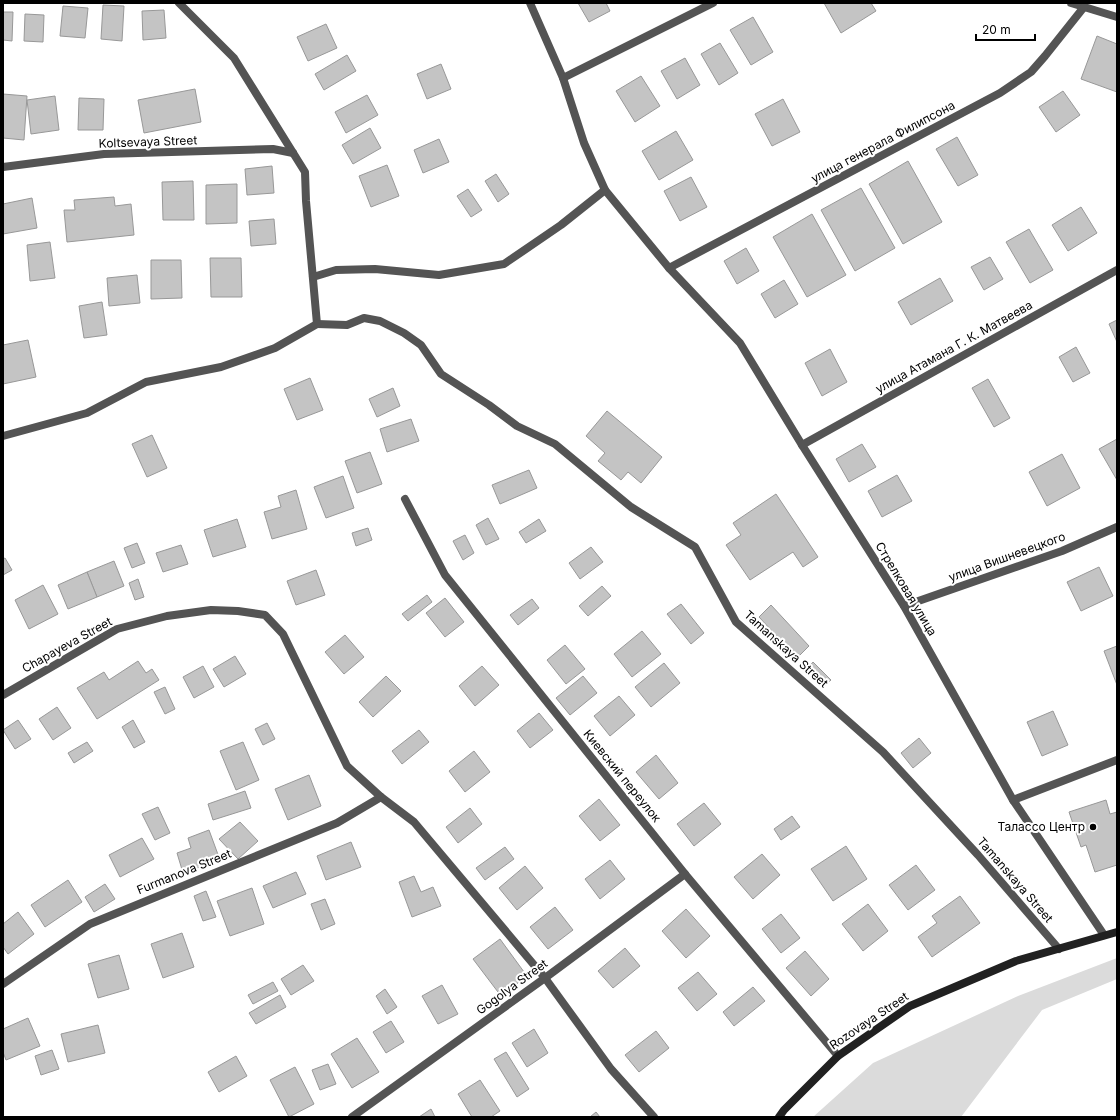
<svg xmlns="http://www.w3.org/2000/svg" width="1120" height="1120" font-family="Inter,sans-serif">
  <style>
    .green { fill: #dbdbdb }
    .building { fill: #c4c4c4; stroke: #989898 }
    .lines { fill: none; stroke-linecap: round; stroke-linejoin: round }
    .lane { stroke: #545454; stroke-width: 8 }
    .street { stroke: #545454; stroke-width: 8 }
    .secondary { stroke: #212121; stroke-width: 8 }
    .poi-dot { fill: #000; stroke: #fff; stroke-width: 1.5 }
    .labels { text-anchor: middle; stroke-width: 4; stroke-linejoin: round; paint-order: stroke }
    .street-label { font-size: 12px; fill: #000; stroke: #fff }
    .poi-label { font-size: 12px; fill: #000; stroke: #fff; text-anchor: end }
  </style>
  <rect width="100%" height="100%" fill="#fff"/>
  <polygon class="green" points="1117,958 1117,979 1042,1010 961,1117 813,1117 873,1063 1018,996"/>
  <g class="building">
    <polygon points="578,3 606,3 610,11 589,22"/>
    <polygon points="824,3 871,3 876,11 841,33"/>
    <polygon points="103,5 124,6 122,41 101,39"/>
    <polygon points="63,6 88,8 85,38 60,36"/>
    <polygon points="164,10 166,38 143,40 142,11"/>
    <polygon points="3,12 13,12 12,41 3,40"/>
    <polygon points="25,14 44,15 43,42 24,41"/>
    <polygon points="753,17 773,52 751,65 730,30"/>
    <polygon points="326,24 337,48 308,61 297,37"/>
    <polygon points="1097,36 1117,44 1117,92 1081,79"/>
    <polygon points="720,43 738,73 719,85 701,54"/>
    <polygon points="347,55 356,71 324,90 315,74"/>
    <polygon points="685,58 700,85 677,99 661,71"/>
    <polygon points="441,64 451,89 427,99 417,74"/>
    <polygon points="641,76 660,106 635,122 616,91"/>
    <polygon points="195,89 201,122 144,133 138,100"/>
    <polygon points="1063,91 1080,115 1056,132 1039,107"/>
    <polygon points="3,94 27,96 24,140 3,138"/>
    <polygon points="367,95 378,115 346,133 335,112"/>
    <polygon points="55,96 59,130 31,134 27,100"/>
    <polygon points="79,98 104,99 103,130 78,130"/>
    <polygon points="783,99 800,132 772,146 755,114"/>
    <polygon points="370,128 381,148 353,164 342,145"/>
    <polygon points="676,131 693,160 659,180 642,151"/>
    <polygon points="957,137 978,175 958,186 936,149"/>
    <polygon points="439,139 449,162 423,173 414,150"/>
    <polygon points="908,161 942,222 903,244 869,184"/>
    <polygon points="387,165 399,196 371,207 359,176"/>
    <polygon points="272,166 274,193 247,195 245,169"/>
    <polygon points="496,174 509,194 498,202 485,181"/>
    <polygon points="691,177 707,207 680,221 664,191"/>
    <polygon points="193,181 194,220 163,220 162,182"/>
    <polygon points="237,184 237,223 206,224 206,185"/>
    <polygon points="861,188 895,248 855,271 821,210"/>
    <polygon points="468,189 482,210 471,217 457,196"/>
    <polygon points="114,197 115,206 131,204 134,235 67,242 64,210 75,210 74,200"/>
    <polygon points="32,198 37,228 3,234 3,204"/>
    <polygon points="1081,207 1097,233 1068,251 1052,225"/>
    <polygon points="812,214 846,275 807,297 773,237"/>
    <polygon points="274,219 276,244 251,246 249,221"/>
    <polygon points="1029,229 1053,270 1030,283 1006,242"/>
    <polygon points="50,242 55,278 30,281 27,245"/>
    <polygon points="746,248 759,271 737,284 724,261"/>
    <polygon points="990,257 1003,279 984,290 971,267"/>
    <polygon points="210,258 241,258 242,297 211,297"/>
    <polygon points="151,260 181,260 182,298 151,299"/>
    <polygon points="137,275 140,303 109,306 107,278"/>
    <polygon points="940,278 953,301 911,325 898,302"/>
    <polygon points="784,280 798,304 775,318 761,294"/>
    <polygon points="102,302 107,335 84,338 79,306"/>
    <polygon points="1117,320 1117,342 1109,324"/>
    <polygon points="28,340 36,377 3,384 3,345"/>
    <polygon points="1076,347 1090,373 1073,382 1059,357"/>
    <polygon points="830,349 847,382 822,396 805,363"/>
    <polygon points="310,378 323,410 297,420 284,389"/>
    <polygon points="988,379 1010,418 994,427 972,388"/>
    <polygon points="393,388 400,406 377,417 369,399"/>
    <polygon points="607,411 662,457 641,483 628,472 621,480 598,461 605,453 586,436"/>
    <polygon points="411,419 419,441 387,452 380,429"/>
    <polygon points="152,435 167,468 147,477 132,444"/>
    <polygon points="1117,439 1117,480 1099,449"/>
    <polygon points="862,444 876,467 849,482 836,459"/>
    <polygon points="370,452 382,484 357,493 345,461"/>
    <polygon points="1062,454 1080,488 1047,506 1029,472"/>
    <polygon points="529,470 537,488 500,504 492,485"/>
    <polygon points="897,475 912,501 882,517 868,491"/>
    <polygon points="343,476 354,508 326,518 314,487"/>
    <polygon points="296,490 307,529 272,539 264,512 281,507 278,496"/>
    <polygon points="776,494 818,557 803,567 793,552 750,580 726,545 741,535 733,523"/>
    <polygon points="488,518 499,539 486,545 476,525"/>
    <polygon points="237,519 246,547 213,557 204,530"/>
    <polygon points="539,519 546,531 526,543 519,532"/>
    <polygon points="368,528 372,540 356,546 352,533"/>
    <polygon points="465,535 474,553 463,560 453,541"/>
    <polygon points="137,543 145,563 132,568 124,548"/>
    <polygon points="181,545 188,564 163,572 156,553"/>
    <polygon points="591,547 603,562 580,579 569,563"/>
    <polygon points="5,558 12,570 3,575 3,559"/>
    <polygon points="114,561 124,586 97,597 87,572"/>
    <polygon points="1099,567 1113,596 1081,611 1067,582"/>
    <polygon points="316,570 325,595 296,605 287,581"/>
    <polygon points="87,572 97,597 68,609 58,585"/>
    <polygon points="138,579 144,597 135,600 129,583"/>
    <polygon points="43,585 58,614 29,629 15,600"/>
    <polygon points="602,586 611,596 588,616 579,606"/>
    <polygon points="427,595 432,602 408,621 402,614"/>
    <polygon points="445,598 464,622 445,637 426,613"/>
    <polygon points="532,599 539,608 518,625 510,615"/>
    <polygon points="681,604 704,633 691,644 667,614"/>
    <polygon points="771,605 809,646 797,658 759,617"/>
    <polygon points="642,631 661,654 632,677 614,654"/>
    <polygon points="345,635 364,657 344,674 325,652"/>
    <polygon points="565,645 585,669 566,684 547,660"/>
    <polygon points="1117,646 1117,685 1104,651"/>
    <polygon points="235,656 246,674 224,687 213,669"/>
    <polygon points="138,661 146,673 152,669 159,680 97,719 77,688 104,672 109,680"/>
    <polygon points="813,662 831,680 824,687 807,669"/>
    <polygon points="664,663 680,683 651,707 635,687"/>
    <polygon points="203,666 214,687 194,698 183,677"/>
    <polygon points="482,666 499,685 475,706 459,686"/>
    <polygon points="386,676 401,691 373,717 359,702"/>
    <polygon points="583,676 597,693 570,715 556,698"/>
    <polygon points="165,687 175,709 165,714 154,692"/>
    <polygon points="619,696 635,715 610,736 594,716"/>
    <polygon points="57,707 71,728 53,740 39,719"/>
    <polygon points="1053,711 1068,745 1042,756 1027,722"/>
    <polygon points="539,713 553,730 530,748 517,731"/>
    <polygon points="18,720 31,739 15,749 3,730"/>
    <polygon points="133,720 145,742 134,748 122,727"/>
    <polygon points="267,723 275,739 263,745 255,729"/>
    <polygon points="419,730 429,742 402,764 392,751"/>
    <polygon points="919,738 931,753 913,768 901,753"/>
    <polygon points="87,742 93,751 74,763 68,753"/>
    <polygon points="243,742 259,780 236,790 220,751"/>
    <polygon points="474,751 490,772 465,792 449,771"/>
    <polygon points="656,755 678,783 659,799 636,772"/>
    <polygon points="309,775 321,806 288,820 275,789"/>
    <polygon points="245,791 251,808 213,820 208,804"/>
    <polygon points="599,799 620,825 600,841 579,816"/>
    <polygon points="1106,800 1110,814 1117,812 1117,865 1095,872 1086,845 1081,847 1069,812"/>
    <polygon points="704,803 721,824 694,846 677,824"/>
    <polygon points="158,807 170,833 155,840 142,814"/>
    <polygon points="470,808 482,824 458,843 446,827"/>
    <polygon points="792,816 800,827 781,840 774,829"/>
    <polygon points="240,822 258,841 238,859 219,839"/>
    <polygon points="209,830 220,860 183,873 177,853 191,848 188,838"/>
    <polygon points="142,838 154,859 120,877 109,855"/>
    <polygon points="351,842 361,867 326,880 317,856"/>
    <polygon points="846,846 867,879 833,901 811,869"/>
    <polygon points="505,847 514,859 485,880 476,868"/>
    <polygon points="762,854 780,875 753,899 734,877"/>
    <polygon points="610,860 625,879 600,899 585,879"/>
    <polygon points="916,865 935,890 908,910 889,885"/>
    <polygon points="525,866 543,888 517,910 499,888"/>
    <polygon points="296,872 306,894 273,908 263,886"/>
    <polygon points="414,876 421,892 433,887 441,906 412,917 399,882"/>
    <polygon points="68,880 82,902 45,927 31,905"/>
    <polygon points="105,884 115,899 94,912 85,897"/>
    <polygon points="252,888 264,924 230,936 217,901"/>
    <polygon points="206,891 216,917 203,921 194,896"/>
    <polygon points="960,896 980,923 932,957 918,937 937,923 932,916"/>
    <polygon points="325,899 335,924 321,930 311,904"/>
    <polygon points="868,904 888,931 863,951 842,924"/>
    <polygon points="555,907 573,930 548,949 530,927"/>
    <polygon points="686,909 710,936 686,958 662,931"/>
    <polygon points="18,912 34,934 8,954 3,947 3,924"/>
    <polygon points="781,914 800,938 781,953 762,929"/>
    <polygon points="182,933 194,967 163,978 151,944"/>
    <polygon points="500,939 527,976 501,996 473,959"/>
    <polygon points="625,948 640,966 613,988 598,971"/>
    <polygon points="805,951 829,979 811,996 786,968"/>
    <polygon points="119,955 129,989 98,998 88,964"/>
    <polygon points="303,965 314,981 291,995 281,979"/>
    <polygon points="698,972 717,994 697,1011 678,988"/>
    <polygon points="273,982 278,991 253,1004 248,995"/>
    <polygon points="442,985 458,1014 438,1024 422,996"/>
    <polygon points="753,987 765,1001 734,1026 723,1012"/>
    <polygon points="385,989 397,1007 387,1014 376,996"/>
    <polygon points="280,995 286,1007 256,1024 249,1013"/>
    <polygon points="28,1018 40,1046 6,1060 3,1052 3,1029"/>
    <polygon points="391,1021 404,1042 386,1053 373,1032"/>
    <polygon points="98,1025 105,1053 68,1062 61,1034"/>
    <polygon points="534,1029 548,1053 527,1067 512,1043"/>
    <polygon points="656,1031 669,1048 639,1072 625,1055"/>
    <polygon points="357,1038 379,1072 352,1088 331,1054"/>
    <polygon points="52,1050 59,1069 41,1075 35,1056"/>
    <polygon points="506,1052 529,1089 517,1097 494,1059"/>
    <polygon points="236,1056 247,1076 219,1092 208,1072"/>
    <polygon points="328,1064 336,1084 320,1090 312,1070"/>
    <polygon points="295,1067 314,1104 289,1117 270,1080"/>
    <polygon points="480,1080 500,1111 491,1117 472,1117 458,1094"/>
    <polygon points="431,1109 435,1117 419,1117"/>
    <polygon points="596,1112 600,1117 590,1117"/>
  </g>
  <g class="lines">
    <polyline class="lane" points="545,978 611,1069 654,1117"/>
    <g class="street">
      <polyline points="179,3 234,58 305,172 306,201 317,324"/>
      <polyline points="530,3 563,78 584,143 605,190 669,268 740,343 802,445 904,606 1013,800 1104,935"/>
      <polyline points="1071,3 1117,17"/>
      <polyline points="563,78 713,3"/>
      <polyline points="3,167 104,154 273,149 293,153"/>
      <polyline points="669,268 1000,93 1031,72 1045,56 1084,7"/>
      <polyline points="313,277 336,270 375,269 439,275 504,264 561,225 605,190"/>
      <polyline points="317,324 347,325 364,318 380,321 404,333 421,345 441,374 489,405 517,426 555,444 631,507 695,547 736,622 883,752 978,855 1059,949"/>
      <polyline points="3,436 87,413 146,382 221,367 275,348 317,324"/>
      <polyline points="802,445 1117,270"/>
      <polyline points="405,499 445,575 685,874 838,1056"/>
      <polyline points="904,606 1062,551 1117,527"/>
      <polyline points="3,695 117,629 167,616 211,610 238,611 265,615 283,634 347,766 381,797 414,822 545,978"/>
      <polyline points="1013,800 1117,760"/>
      <polyline points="3,984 90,924 337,823 381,797"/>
      <polyline points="352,1117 545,978 685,874"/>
    </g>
    <polyline class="secondary" points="779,1117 784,1110 838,1056 910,1006 1016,961 1117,932"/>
  </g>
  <circle class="poi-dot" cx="1093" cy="827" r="4"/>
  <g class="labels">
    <g class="street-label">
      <text transform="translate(148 142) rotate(-2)" y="4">Koltsevaya Street</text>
      <text transform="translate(883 142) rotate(-28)" y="4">улица генерала Филипсона</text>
      <text transform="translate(954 347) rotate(-29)" y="4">улица Атамана Г. К. Матвеева</text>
      <text transform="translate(1007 557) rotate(-20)" y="4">улица Вишневецкого</text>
      <text transform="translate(906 589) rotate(59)" y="4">Стрелковая улица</text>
      <text transform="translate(67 645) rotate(-29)" y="4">Chapayeva Street</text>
      <text transform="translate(786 649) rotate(42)" y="4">Tamanskaya Street</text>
      <text transform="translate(622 776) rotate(51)" y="4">Киевский переулок</text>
      <text transform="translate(184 872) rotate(-22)" y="4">Furmanova Street</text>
      <text transform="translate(1015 880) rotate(49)" y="4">Tamanskaya Street</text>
      <text transform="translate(512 987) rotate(-36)" y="4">Gogolya Street</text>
      <text transform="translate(869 1021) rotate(-34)" y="4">Rozovaya Street</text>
    </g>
    <g class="poi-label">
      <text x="1085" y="831">Талассо Центр</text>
    </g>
  </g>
  <rect width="1120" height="1120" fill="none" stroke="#000000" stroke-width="8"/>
  <path d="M976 34v6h59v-6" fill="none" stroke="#000000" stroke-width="2"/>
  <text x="982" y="34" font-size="12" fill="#000000" stroke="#ffffff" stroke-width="3" paint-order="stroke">20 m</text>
</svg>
